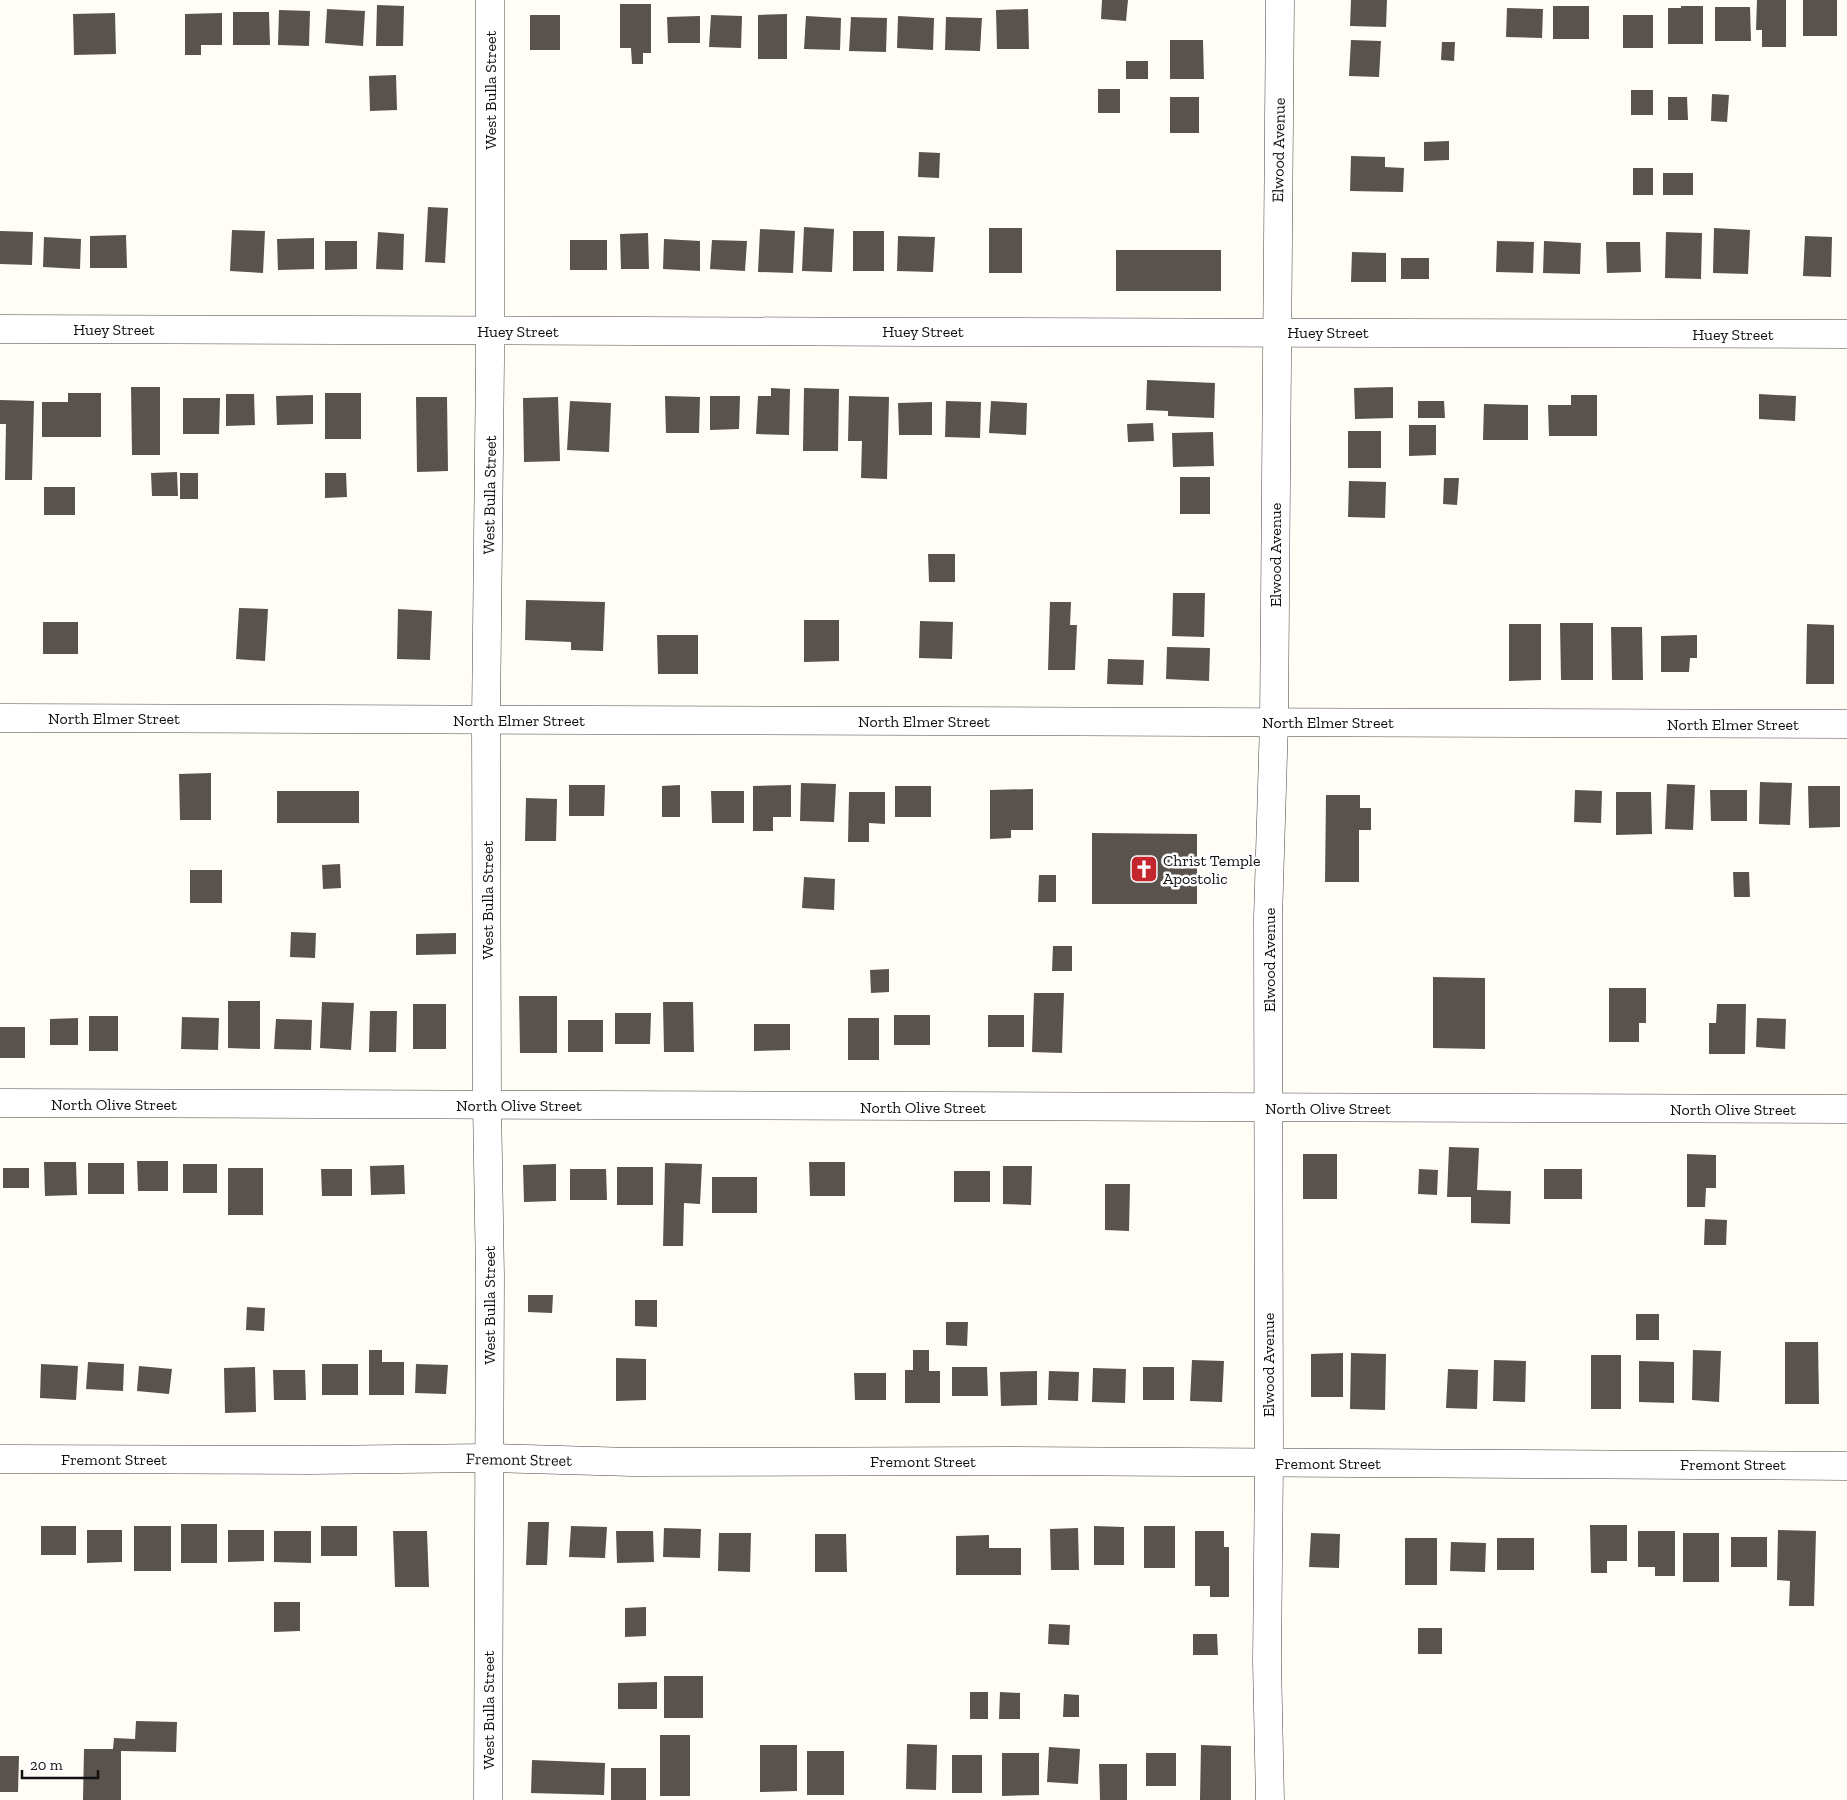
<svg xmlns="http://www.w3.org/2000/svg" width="1847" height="1800" font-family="'Zilla Slab',serif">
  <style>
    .building { fill: #5a524d }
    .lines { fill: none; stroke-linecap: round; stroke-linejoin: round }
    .minor-casing { stroke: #444; stroke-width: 29 }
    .minor { stroke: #fff; stroke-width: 28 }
    .labels { text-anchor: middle; stroke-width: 5; stroke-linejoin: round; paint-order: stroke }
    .street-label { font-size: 16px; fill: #111; stroke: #fff }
    .poi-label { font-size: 16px; fill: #111; stroke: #fff; text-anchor: start }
  </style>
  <rect width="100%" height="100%" fill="#fffdf5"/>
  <g class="building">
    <polygon points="1102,0 1128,0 1126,21 1101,19"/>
    <polygon points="1351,0 1387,0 1386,27 1350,26"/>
    <polygon points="1757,0 1786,0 1786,47 1762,47 1762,30 1756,30"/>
    <rect x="1803" y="0" width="34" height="36"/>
    <polygon points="620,4 651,4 651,53 643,53 643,64 632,64 631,48 620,48"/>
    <polygon points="377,5 404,6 403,46 376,46"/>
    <rect x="1553" y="6" width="36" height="33"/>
    <polygon points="1681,6 1703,6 1703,44 1668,44 1668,8 1681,8"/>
    <polygon points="1715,7 1750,7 1751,41 1715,41"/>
    <polygon points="1507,8 1543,9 1542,38 1506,37"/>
    <polygon points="327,9 365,11 363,46 325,43"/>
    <polygon points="1028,9 1029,49 997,49 996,10"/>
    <polygon points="279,10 310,11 309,46 278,45"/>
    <polygon points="233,12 269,12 270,45 233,45"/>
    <polygon points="115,13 116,54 74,55 73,14"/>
    <polygon points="222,13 222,45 201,45 201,55 185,55 185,14"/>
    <polygon points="787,14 787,59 758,59 758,15"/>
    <rect x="530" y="15" width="30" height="35"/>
    <polygon points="711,15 742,16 741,48 709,47"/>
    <rect x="1623" y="15" width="30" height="33"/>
    <polygon points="700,16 700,43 668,43 667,17"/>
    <polygon points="806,16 841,18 840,50 804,49"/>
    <polygon points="898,16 934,18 933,50 897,48"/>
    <polygon points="851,17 887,18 886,52 849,51"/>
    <polygon points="946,17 982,18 980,51 945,50"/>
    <polygon points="1170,40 1203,40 1204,79 1170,79"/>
    <polygon points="1351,40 1381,41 1379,77 1349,76"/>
    <polygon points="1442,42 1455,42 1454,61 1441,60"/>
    <rect x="1126" y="61" width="22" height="18"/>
    <polygon points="396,75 397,110 370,111 369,76"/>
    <rect x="1098" y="89" width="22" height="24"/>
    <rect x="1631" y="90" width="22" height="25"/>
    <polygon points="1712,94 1729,95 1727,122 1711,121"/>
    <rect x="1170" y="97" width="29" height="36"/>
    <polygon points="1668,97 1687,97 1688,120 1668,120"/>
    <polygon points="1449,141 1449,160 1424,161 1424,142"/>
    <polygon points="919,152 940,153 939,178 918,177"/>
    <polygon points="1351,156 1385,157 1385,167 1404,168 1403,192 1350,191"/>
    <rect x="1633" y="168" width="20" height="27"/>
    <rect x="1663" y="173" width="30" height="22"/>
    <polygon points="428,207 448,208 445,263 425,262"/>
    <polygon points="804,227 834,229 832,272 802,271"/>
    <rect x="989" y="228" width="33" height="45"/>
    <polygon points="1714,228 1750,230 1748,274 1713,273"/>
    <polygon points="760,229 795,231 793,273 758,272"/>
    <polygon points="232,230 265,231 263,273 230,271"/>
    <polygon points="0,231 33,232 32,265 0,264"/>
    <rect x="853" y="231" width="31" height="40"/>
    <polygon points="378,232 404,234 403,270 376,269"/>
    <polygon points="1666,232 1702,233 1701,279 1665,278"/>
    <polygon points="648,233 649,269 621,269 620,234"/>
    <polygon points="126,235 127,268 90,268 90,236"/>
    <polygon points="898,236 935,237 933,272 897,271"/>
    <polygon points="1805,236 1832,237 1831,277 1803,276"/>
    <polygon points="44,237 81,239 80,269 43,267"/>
    <polygon points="314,238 314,269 278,270 277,239"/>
    <polygon points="664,239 700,241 700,271 663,269"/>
    <rect x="570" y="240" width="37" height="30"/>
    <polygon points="712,240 747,241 745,271 710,269"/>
    <polygon points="325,241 357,241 357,269 325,270"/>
    <polygon points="1497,241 1534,242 1533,273 1496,272"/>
    <polygon points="1544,241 1581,243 1580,274 1543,273"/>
    <polygon points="1606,242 1640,242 1641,272 1607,273"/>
    <rect x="1116" y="250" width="105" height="41"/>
    <polygon points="1352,252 1386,253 1386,282 1351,282"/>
    <rect x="1401" y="258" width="28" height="21"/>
    <polygon points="1147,380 1215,383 1214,418 1168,416 1168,411 1146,410"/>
    <polygon points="131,387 160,387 160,455 132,455"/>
    <polygon points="1393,387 1393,418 1355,419 1354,388"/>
    <polygon points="771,388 790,389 789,435 756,434 758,396 771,396"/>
    <polygon points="804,388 839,389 838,451 803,451"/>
    <polygon points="68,393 101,393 101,437 42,437 42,402 68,402"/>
    <rect x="325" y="393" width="36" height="46"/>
    <polygon points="226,394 254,394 255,425 226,426"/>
    <polygon points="1759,394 1796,396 1795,421 1759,419"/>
    <polygon points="313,395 313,424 277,425 276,396"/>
    <polygon points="1571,395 1597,395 1597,436 1549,436 1548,405 1571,405"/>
    <polygon points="665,396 700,397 699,433 666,433"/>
    <polygon points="710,396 740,396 739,429 710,430"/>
    <polygon points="849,396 889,397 887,479 861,478 862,441 848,441"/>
    <polygon points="416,397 447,397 448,471 417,472"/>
    <polygon points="558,397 560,461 524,462 523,398"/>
    <polygon points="183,398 220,398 219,434 183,434"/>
    <polygon points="0,400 34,401 32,480 5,480 6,424 0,424"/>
    <polygon points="570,401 611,403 609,452 567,450"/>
    <polygon points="946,401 981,402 980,438 945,437"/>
    <polygon points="991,401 1027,403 1026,435 989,433"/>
    <polygon points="1418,401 1444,401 1445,418 1418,418"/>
    <polygon points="932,402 932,435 899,435 898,403"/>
    <polygon points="1484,404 1528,405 1528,440 1483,440"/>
    <polygon points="1153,423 1154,441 1128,442 1127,424"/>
    <polygon points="1409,425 1436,425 1436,455 1409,456"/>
    <rect x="1348" y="431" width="33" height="37"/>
    <polygon points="1213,432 1214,466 1173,467 1172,433"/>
    <polygon points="177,472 178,496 152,496 151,473"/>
    <rect x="180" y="473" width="18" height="26"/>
    <polygon points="325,473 346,473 347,497 325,498"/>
    <rect x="1180" y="477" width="30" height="37"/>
    <polygon points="1444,478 1459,478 1457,505 1443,504"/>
    <polygon points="1349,481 1386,482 1385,518 1348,517"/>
    <rect x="44" y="487" width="31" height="28"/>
    <polygon points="928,554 955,554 955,582 929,582"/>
    <polygon points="1173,593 1205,593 1204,637 1172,636"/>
    <polygon points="526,600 605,602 603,651 571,650 571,642 525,640"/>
    <polygon points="1050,602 1071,602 1070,625 1077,625 1075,670 1048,670"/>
    <polygon points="239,608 268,609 265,661 236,659"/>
    <polygon points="398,609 432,611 430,660 397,659"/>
    <polygon points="804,620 839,620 839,661 804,662"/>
    <polygon points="920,621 953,622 952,659 919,658"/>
    <rect x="43" y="622" width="35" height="32"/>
    <polygon points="1560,623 1593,623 1593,680 1561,680"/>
    <polygon points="1509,624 1541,624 1541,680 1509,681"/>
    <polygon points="1807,624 1834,625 1834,684 1806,684"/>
    <polygon points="1611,627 1642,627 1643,680 1612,680"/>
    <polygon points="657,635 698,635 698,674 658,674"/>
    <polygon points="1697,635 1697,658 1690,658 1689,672 1661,672 1661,636"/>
    <polygon points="1167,647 1210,648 1209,681 1166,679"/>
    <polygon points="1108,659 1144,660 1143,685 1107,684"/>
    <polygon points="211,773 211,820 180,820 179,774"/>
    <polygon points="1760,782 1792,783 1790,825 1759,824"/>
    <polygon points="801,783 836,784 834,822 800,821"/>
    <polygon points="1667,784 1695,785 1693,830 1665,829"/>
    <polygon points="569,785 605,785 604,816 569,816"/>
    <polygon points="680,785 680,817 662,817 662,786"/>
    <polygon points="791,785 791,817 773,817 773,831 753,831 753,786"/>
    <rect x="895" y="786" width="36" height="31"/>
    <polygon points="1808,786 1840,786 1840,827 1809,828"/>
    <polygon points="1033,789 1033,830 1011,830 1011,838 990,839 990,790"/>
    <polygon points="1575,790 1602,791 1601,823 1574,822"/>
    <polygon points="1710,790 1747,790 1747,821 1711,821"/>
    <rect x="277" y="791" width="82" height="32"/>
    <polygon points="711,791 744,791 744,823 712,823"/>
    <polygon points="849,792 885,792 885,824 869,823 869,842 848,842"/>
    <polygon points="1616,792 1651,792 1652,834 1616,835"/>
    <polygon points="1326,795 1360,795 1360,808 1371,808 1371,830 1359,830 1359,882 1325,882"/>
    <polygon points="526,798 557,799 556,841 525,841"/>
    <polygon points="1092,833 1197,834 1197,904 1092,904"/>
    <polygon points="340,864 341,888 323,889 322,865"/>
    <rect x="190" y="870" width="32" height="33"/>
    <polygon points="1733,872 1749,872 1750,897 1734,897"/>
    <polygon points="1039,875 1056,875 1056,902 1038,902"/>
    <polygon points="804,877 835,879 834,910 802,908"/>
    <polygon points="291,932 316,933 315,958 290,957"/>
    <polygon points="456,933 456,954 416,955 416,934"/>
    <polygon points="1053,946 1072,946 1072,971 1052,971"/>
    <polygon points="889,969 889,992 871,993 870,970"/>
    <polygon points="1433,977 1485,978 1485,1049 1433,1048"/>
    <polygon points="1609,988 1646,988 1646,1023 1639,1023 1639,1042 1609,1042"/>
    <polygon points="1034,993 1064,993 1062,1053 1032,1052"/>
    <polygon points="519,996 557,996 557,1053 520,1053"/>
    <polygon points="228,1001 260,1001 260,1049 228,1048"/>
    <polygon points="322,1002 354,1003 351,1050 320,1048"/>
    <polygon points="663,1002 693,1002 694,1052 664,1052"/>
    <rect x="413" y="1004" width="33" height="45"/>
    <polygon points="1717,1004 1746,1004 1745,1054 1709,1054 1709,1023 1716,1023"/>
    <polygon points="370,1011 397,1011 396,1052 369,1052"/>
    <polygon points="615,1013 651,1013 650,1044 615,1044"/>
    <rect x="894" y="1015" width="36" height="30"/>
    <rect x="988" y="1015" width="36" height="32"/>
    <rect x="89" y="1016" width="29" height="35"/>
    <polygon points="182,1017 219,1018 218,1050 181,1049"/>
    <polygon points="78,1018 78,1045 50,1045 50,1019"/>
    <rect x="848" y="1018" width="31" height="42"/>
    <polygon points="1757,1018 1786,1019 1785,1049 1756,1047"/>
    <polygon points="276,1019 312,1020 311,1050 274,1049"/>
    <rect x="568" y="1020" width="35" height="32"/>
    <polygon points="754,1024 790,1024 790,1050 754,1051"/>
    <rect x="0" y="1027" width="25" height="31"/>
    <polygon points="1449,1147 1479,1148 1477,1190 1511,1191 1510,1224 1471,1223 1471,1197 1447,1197"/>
    <rect x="1303" y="1154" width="34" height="45"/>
    <polygon points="1687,1154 1716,1155 1716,1188 1706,1188 1705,1207 1687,1207"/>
    <polygon points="137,1161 168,1161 168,1191 138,1191"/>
    <polygon points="44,1162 76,1162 77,1195 45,1196"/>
    <polygon points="809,1162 845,1162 845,1196 810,1196"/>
    <rect x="88" y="1163" width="36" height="31"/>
    <polygon points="665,1163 702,1164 700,1204 684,1203 683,1246 663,1246"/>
    <rect x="183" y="1164" width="34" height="29"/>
    <polygon points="556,1164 556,1201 524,1202 523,1165"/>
    <polygon points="404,1165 405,1194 371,1195 370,1166"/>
    <polygon points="1003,1166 1032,1166 1031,1205 1003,1204"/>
    <rect x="617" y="1167" width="36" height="38"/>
    <rect x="3" y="1168" width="26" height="20"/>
    <rect x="228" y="1168" width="35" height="47"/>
    <polygon points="321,1169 352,1169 352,1196 322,1196"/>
    <polygon points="570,1169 606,1169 607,1200 570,1200"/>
    <polygon points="1419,1169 1438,1170 1437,1195 1418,1194"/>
    <rect x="1544" y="1169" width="38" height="30"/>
    <rect x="954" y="1171" width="36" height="31"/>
    <rect x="712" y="1177" width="45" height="36"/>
    <polygon points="1105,1184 1130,1184 1129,1231 1105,1230"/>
    <polygon points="1705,1219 1727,1220 1726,1245 1704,1245"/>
    <polygon points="528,1295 553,1295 552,1313 528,1312"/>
    <polygon points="635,1300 657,1300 657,1327 635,1326"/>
    <polygon points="247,1307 265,1308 264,1331 246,1330"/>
    <rect x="1636" y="1314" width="23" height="26"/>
    <polygon points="946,1322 968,1322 967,1346 946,1345"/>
    <polygon points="1785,1342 1818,1342 1819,1404 1785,1404"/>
    <polygon points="369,1350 382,1350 382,1362 404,1362 404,1395 369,1395"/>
    <polygon points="913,1350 929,1350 929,1371 940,1371 940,1403 905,1403 905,1370 913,1370"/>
    <polygon points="1693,1350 1721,1351 1719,1402 1692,1400"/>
    <polygon points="1343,1353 1343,1397 1311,1397 1311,1354"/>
    <polygon points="1351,1353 1386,1354 1385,1410 1350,1409"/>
    <rect x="1591" y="1355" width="30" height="54"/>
    <polygon points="616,1358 646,1359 646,1400 616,1401"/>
    <polygon points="1192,1360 1224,1361 1222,1402 1190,1401"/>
    <polygon points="1494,1360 1526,1361 1525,1402 1493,1401"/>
    <polygon points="1639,1361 1674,1362 1674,1403 1639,1402"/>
    <polygon points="88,1362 124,1364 123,1391 86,1389"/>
    <polygon points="41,1364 78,1366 76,1400 40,1398"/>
    <rect x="322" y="1364" width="36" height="31"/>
    <polygon points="416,1364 448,1365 446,1394 415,1393"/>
    <polygon points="139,1366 172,1369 169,1394 137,1391"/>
    <polygon points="255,1367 256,1412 225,1413 224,1368"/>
    <polygon points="952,1367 987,1367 988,1396 952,1396"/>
    <rect x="1143" y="1367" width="31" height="33"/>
    <polygon points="1093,1368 1126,1369 1125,1403 1092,1402"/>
    <polygon points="1448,1369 1478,1370 1477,1409 1446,1408"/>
    <polygon points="273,1370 305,1370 306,1400 274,1400"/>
    <polygon points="1037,1371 1037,1405 1001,1406 1000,1372"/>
    <polygon points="1049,1371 1079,1372 1078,1401 1048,1400"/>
    <polygon points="854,1373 886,1373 886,1400 855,1400"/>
    <polygon points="528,1522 549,1522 547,1565 526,1565"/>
    <rect x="181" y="1524" width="36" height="39"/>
    <polygon points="1590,1525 1627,1525 1627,1561 1607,1561 1607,1573 1591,1573"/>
    <rect x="41" y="1526" width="35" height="29"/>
    <rect x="134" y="1526" width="37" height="45"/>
    <rect x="321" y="1526" width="36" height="30"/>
    <polygon points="571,1526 607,1527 605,1558 569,1557"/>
    <polygon points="1094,1526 1124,1527 1124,1565 1094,1565"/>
    <rect x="1144" y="1526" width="31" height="42"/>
    <polygon points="664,1528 701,1529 700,1558 663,1557"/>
    <polygon points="1078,1528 1079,1570 1051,1570 1050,1529"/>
    <polygon points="87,1530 122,1530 122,1562 87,1563"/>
    <polygon points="228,1530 264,1530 264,1561 228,1562"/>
    <polygon points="1778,1530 1816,1531 1814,1606 1789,1606 1790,1581 1777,1580"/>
    <polygon points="274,1531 311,1531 311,1563 274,1562"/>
    <polygon points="393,1531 427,1531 429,1587 395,1587"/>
    <polygon points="616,1531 653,1531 654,1562 617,1563"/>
    <polygon points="1195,1531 1224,1531 1224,1547 1229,1547 1229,1597 1210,1597 1210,1586 1195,1586"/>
    <polygon points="1638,1531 1675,1531 1675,1576 1655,1576 1655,1567 1638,1567"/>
    <polygon points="719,1533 751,1533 750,1572 718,1571"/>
    <polygon points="1311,1533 1340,1534 1339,1568 1309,1567"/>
    <rect x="1683" y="1533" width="36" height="49"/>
    <polygon points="815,1534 846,1534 847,1572 815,1572"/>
    <polygon points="989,1535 989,1548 1021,1548 1021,1575 956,1575 956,1536"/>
    <rect x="1731" y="1537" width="36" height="30"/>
    <rect x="1405" y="1538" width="32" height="47"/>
    <rect x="1497" y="1538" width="37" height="32"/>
    <polygon points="1451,1542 1486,1543 1485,1572 1450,1571"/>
    <polygon points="274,1602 300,1602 300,1631 274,1632"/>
    <polygon points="646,1607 646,1636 625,1637 625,1608"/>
    <polygon points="1049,1624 1070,1625 1069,1645 1048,1644"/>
    <rect x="1418" y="1628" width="24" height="26"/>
    <polygon points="1193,1634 1217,1634 1218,1655 1193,1655"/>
    <rect x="664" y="1676" width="39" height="42"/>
    <polygon points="657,1682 657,1709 618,1709 618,1683"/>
    <rect x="970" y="1692" width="18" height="27"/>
    <polygon points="1000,1692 1020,1693 1020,1719 999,1719"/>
    <polygon points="1064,1694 1079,1695 1079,1717 1063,1717"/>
    <polygon points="136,1721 177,1722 176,1752 121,1751 121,1800 83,1800 84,1749 113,1749 114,1738 135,1739"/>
    <rect x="660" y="1735" width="30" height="61"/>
    <polygon points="907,1744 937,1745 936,1790 906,1789"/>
    <polygon points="760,1745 797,1745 797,1791 760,1792"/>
    <polygon points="1201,1745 1231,1746 1231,1800 1200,1800"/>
    <polygon points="1049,1747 1080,1749 1078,1784 1047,1782"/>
    <rect x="807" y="1751" width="37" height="44"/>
    <polygon points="1002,1753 1039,1753 1039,1795 1002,1796"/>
    <rect x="1146" y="1753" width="30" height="33"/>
    <rect x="952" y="1755" width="30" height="38"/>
    <polygon points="0,1756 19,1756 18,1792 0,1792"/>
    <polygon points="532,1760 605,1763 604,1795 531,1793"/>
    <polygon points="1099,1764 1127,1764 1127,1800 1100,1800"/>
    <rect x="611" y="1768" width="35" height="32"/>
  </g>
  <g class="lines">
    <g class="minor-casing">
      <g id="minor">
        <path d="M0,329C616,332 1231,332 1847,334"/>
        <polyline points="0,718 1847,724"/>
        <polyline points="0,1103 1847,1109"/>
        <polyline points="0,1459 311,1460 488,1458 632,1462 1009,1461 1847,1466"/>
        <polyline points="488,1800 490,1276 487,1104 486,720 490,361 490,0"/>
        <polyline points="1270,1800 1267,1662 1269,1463 1268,918 1274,722 1280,0"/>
      </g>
    </g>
    <use href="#minor" class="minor"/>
  </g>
  <defs>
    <g id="church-square" transform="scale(1.4375)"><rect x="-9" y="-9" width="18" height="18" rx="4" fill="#c4262e" stroke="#fff"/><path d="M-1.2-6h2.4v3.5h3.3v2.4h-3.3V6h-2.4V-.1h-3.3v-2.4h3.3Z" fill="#fff"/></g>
  </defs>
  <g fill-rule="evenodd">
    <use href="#church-square" x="1144" y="869"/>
  </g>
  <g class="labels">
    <g class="street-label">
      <text transform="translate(490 90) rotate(-90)" y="6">West Bulla Street</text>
      <text transform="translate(1278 150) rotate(-89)" y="6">Elwood Avenue</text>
      <text x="114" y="335">Huey Street</text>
      <text x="518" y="337">Huey Street</text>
      <text x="923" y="337">Huey Street</text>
      <text x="1328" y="338">Huey Street</text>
      <text x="1733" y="340">Huey Street</text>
      <text transform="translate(489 495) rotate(-89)" y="6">West Bulla Street</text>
      <text transform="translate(1275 555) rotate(-90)" y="6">Elwood Avenue</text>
      <text x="114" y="724">North Elmer Street</text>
      <text x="519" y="726">North Elmer Street</text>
      <text x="924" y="727">North Elmer Street</text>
      <text x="1328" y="728">North Elmer Street</text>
      <text x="1733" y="730">North Elmer Street</text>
      <text transform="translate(487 900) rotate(-90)" y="6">West Bulla Street</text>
      <text transform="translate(1269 960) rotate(-90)" y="6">Elwood Avenue</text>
      <text x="114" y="1110">North Olive Street</text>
      <text x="519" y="1111">North Olive Street</text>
      <text x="923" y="1113">North Olive Street</text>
      <text x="1328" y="1114">North Olive Street</text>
      <text x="1733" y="1115">North Olive Street</text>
      <text transform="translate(489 1305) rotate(-90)" y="6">West Bulla Street</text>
      <text transform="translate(1268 1365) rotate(-90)" y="6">Elwood Avenue</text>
      <text x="114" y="1465">Fremont Street</text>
      <text transform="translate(519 1459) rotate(1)" y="6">Fremont Street</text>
      <text x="923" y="1467">Fremont Street</text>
      <text x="1328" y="1469">Fremont Street</text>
      <text x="1733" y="1470">Fremont Street</text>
      <text transform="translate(488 1710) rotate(-90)" y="6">West Bulla Street</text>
    </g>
    <g class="poi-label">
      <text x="1163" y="866">Christ Temple<tspan x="1163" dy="18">Apostolic</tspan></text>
    </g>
  </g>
  <path d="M22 1770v8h76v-8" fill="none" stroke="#111111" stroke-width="2.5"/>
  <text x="30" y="1770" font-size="15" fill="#111111" stroke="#ffffff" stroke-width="4" paint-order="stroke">20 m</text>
</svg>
